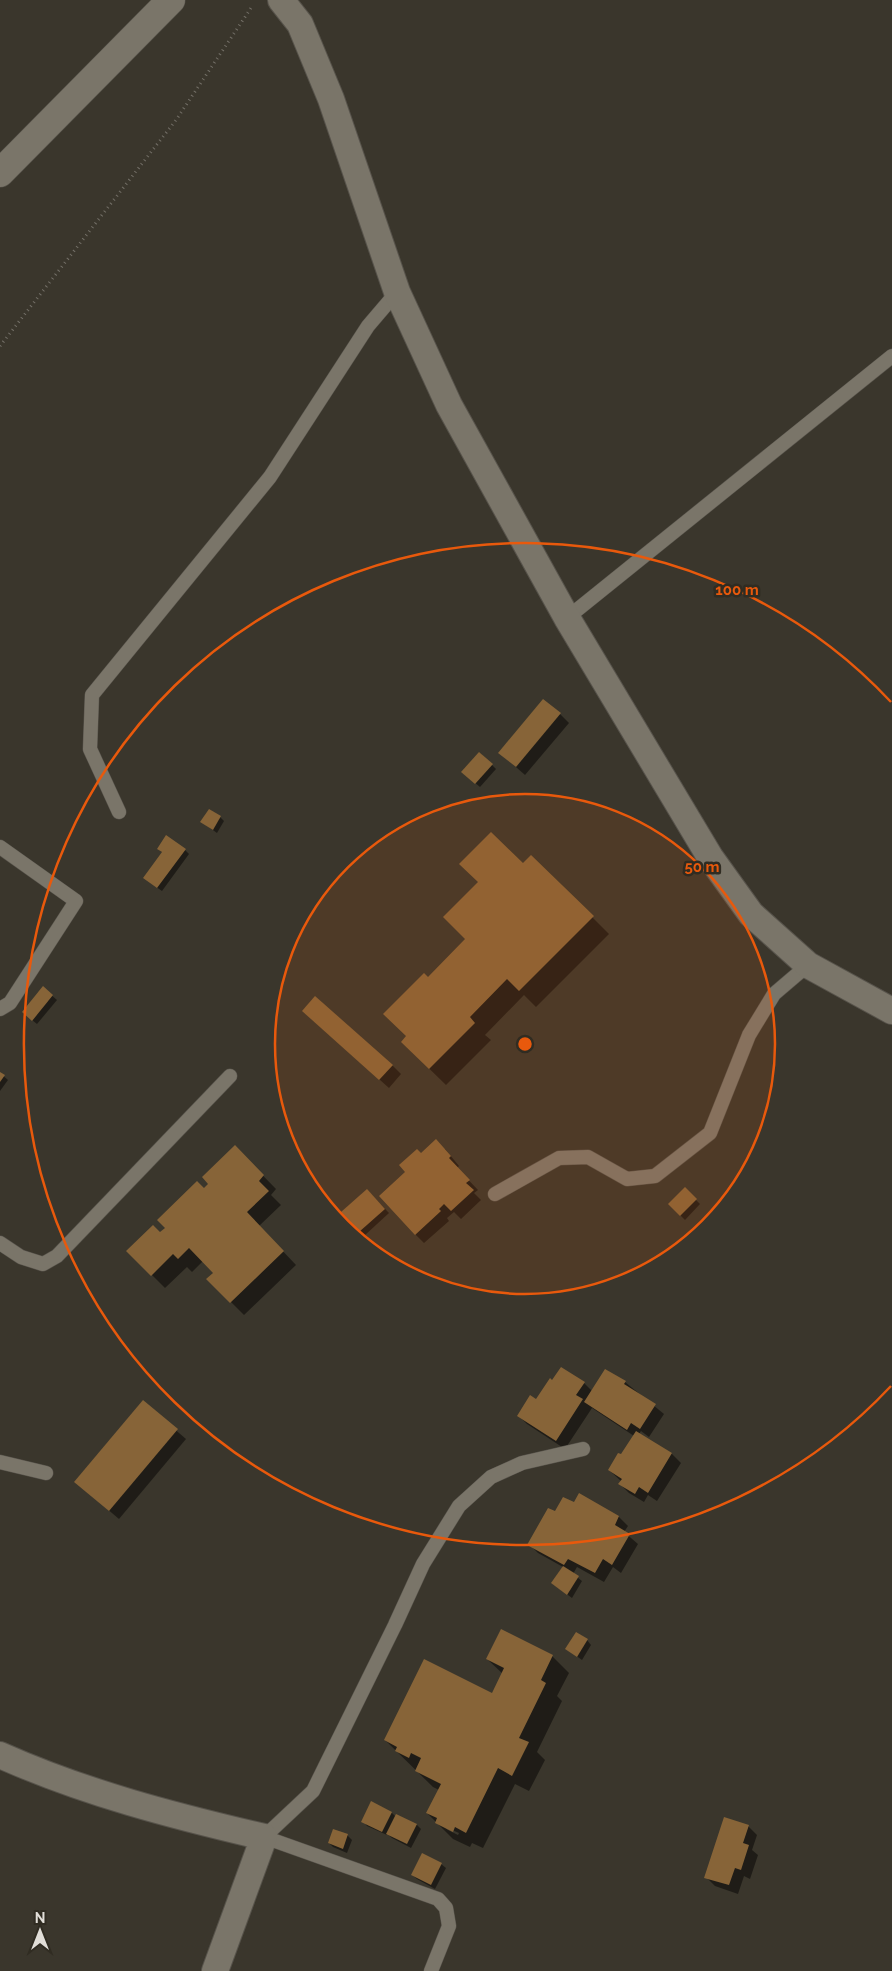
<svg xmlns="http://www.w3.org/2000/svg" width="892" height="1971" font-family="Raleway,sans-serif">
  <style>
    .shadow { fill: #0007; fill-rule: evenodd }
    .building { fill: #876438 }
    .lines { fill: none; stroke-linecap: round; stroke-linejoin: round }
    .lane-casing { stroke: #57534b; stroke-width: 15 }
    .street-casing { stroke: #57534b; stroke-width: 28 }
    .secondary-casing { stroke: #57534b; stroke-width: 29 }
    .path { stroke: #747068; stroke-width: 3; stroke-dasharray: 1 4; stroke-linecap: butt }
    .lane { stroke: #7a7569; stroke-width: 14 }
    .street { stroke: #7a7569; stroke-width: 26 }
    .secondary { stroke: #7a7569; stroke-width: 28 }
    .ring { fill: none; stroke: #e8590c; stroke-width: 2.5 }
    .centre { fill: #e8590c; stroke: #302c22; stroke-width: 2.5 }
    .ring-label { font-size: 15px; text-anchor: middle; font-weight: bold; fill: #e8590c; stroke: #302c22; stroke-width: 5; stroke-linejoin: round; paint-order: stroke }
  </style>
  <rect width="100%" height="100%" fill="#3a362c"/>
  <g class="shadow">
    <polygon points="560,714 569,723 525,775 500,753"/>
    <polygon points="480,753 496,769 480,787 467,776"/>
    <polygon points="220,817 224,821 217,833 202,822"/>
    <polygon points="158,849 185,850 189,854 162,891 149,882 163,853"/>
    <polygon points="531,856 609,934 536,1007 524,995 485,1035 491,1040 446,1085 402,1042 408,1036 428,979 467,939"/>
    <polygon points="43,988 57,1000 37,1024 27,1016"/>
    <polygon points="303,1011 392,1065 401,1074 389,1088"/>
    <polygon points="0,1073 8,1080 0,1091"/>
    <polygon points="235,1147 276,1189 271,1195 281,1205 259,1226 296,1265 244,1315 208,1279 215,1273 203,1261 192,1272 187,1267 165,1288 128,1251 160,1234 210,1184"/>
    <polygon points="445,1149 459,1166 457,1168 478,1190 474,1193 481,1200 461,1219 454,1212 447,1218 449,1221 424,1243 415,1234 407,1172 421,1155"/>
    <polygon points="685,1189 700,1204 685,1220 669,1204"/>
    <polygon points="367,1190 389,1213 364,1236 343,1212"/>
    <polygon points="561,1369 584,1383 592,1391 606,1370 625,1382 664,1414 649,1437 641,1431 639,1434 672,1454 681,1463 657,1501 648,1495 644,1502 629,1493 620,1484 622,1482 609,1470 622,1456 634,1436 592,1408 565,1449 527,1424 518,1415 537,1401"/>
    <polygon points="143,1402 186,1439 119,1519 85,1490"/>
    <polygon points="579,1495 619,1517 628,1526 624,1532 638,1544 621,1573 613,1567 604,1582 577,1567 573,1574 582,1581 572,1598 552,1583 563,1567 538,1553 529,1544 555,1513 574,1504"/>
    <polygon points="587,1640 591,1645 582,1660 567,1649"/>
    <path d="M552,1656L569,1673L557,1696L562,1701L537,1752L545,1760L529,1791L515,1784L483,1848L472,1843L470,1847L453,1839L427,1813L439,1790L433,1787L385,1740L492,1695L503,1674L487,1659ZM443,1826L459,1833L458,1835L448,1830Z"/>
    <polygon points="372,1803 392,1813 396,1817 417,1825 421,1829 411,1848 392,1838 387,1834 387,1835 367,1826 363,1821"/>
    <polygon points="748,1826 757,1835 752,1850 758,1855 750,1879 744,1876 738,1894 715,1886 706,1877"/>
    <polygon points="347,1835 352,1840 347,1853 333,1847 329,1843"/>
    <polygon points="441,1864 446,1868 435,1889 417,1879 412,1875"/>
  </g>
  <g class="building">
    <polygon points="543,699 561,713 516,767 498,753"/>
    <polygon points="479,752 493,764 475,784 461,772"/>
    <polygon points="209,809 221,816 213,830 200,822"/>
    <polygon points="491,832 523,863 531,855 594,916 519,991 507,979 470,1017 475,1023 429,1069 401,1042 406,1036 383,1014 424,973 428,977 465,939 443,917 478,882 459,864"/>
    <polygon points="166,835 186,849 157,888 143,878 162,852 157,849"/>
    <polygon points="43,986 53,995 32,1021 22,1012"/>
    <polygon points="315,996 393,1065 379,1080 302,1011"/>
    <polygon points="0,1072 5,1075 0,1082"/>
    <polygon points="436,1139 451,1156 449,1158 470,1180 466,1183 474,1190 451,1211 444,1204 439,1209 441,1211 415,1235 379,1196 405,1172 399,1165 417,1149 421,1153"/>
    <polygon points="235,1145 264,1175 259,1181 269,1191 247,1212 284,1251 230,1303 206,1279 213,1273 189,1248 178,1259 173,1254 151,1276 126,1251 153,1225 160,1232 165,1228 157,1220 197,1181 204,1188 208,1184 202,1177"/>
    <polygon points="685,1187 697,1199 680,1216 668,1204"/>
    <polygon points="367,1189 385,1209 359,1232 341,1212"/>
    <polygon points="561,1367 585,1382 576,1395 583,1399 556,1441 517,1416 530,1395 536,1399 550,1378 552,1380"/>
    <polygon points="605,1369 626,1381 624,1384 656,1404 640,1429 631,1423 627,1430 584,1402"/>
    <polygon points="143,1400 178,1429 109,1511 74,1482"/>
    <polygon points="636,1431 672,1453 648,1493 639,1487 635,1494 618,1484 622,1479 608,1470 618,1453 621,1454"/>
    <polygon points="579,1493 619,1516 615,1525 630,1534 612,1565 603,1559 595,1573 568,1559 564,1565 527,1545 548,1508 555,1511 563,1497 574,1502"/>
    <polygon points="563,1566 579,1576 567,1595 551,1583"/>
    <polygon points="501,1629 553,1655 541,1680 546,1683 519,1738 529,1742 512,1776 498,1768 466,1833 455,1827 453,1832 435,1823 437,1818 426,1813 441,1784 415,1771 421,1758 411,1753 409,1758 395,1751 397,1747 384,1740 424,1659 492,1693 504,1668 486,1659"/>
    <polygon points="576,1632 588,1639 577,1657 565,1649"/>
    <polygon points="371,1801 392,1812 382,1832 361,1822"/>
    <polygon points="396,1814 417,1824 407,1844 386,1834"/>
    <polygon points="724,1817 749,1825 743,1843 749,1845 741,1870 735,1868 729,1885 704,1878"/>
    <polygon points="333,1829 348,1834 343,1849 328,1843"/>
    <polygon points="422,1853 442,1863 431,1885 411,1875"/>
  </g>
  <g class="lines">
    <g class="lane-casing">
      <g id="lane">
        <polyline points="567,618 892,356"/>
        <polyline points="119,812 90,749 92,695 270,477 368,326 397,292"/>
        <polyline points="0,847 76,901 10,1003 0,1009"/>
        <polyline points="495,1194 559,1158 588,1157 627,1179 655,1176 710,1133 749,1035 774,994 808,965"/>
        <polyline points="0,1243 21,1257 43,1264 57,1256 230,1076"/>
        <polyline points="0,1462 46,1473"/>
        <polyline points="431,1971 449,1926 446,1908 438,1899 264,1837 313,1791 395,1625 423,1564 459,1506 491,1477 522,1463 583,1449"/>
      </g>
    </g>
    <g class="street-casing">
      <g id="street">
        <polyline points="281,0 300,24 331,99 397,292 449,405 567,618 710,857 751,914 808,965 892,1011"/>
        <path d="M0,1755C85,1793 174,1816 264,1837L215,1971"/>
      </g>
    </g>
    <g class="secondary-casing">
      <polyline id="secondary" points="0,173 171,0"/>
    </g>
    <polyline class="path" points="0,346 176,120 251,8"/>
    <use href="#lane" class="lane"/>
    <use href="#street" class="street"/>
    <use href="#secondary" class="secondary"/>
  </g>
  <circle cx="525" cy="1044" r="250" fill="#e8590c" fill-opacity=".12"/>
  <g class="ring">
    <circle cx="525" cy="1044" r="250"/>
    <path d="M891 1386A501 501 0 1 1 891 702"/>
  </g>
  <circle cx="525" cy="1044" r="8" class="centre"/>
  <g class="ring-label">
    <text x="737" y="595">100 m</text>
    <text x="702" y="872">50 m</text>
  </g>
  <g transform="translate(40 1931)" stroke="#302c22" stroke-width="4" paint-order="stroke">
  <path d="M0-4L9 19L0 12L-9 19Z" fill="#e1ded8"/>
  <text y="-8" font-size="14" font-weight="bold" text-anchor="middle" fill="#e1ded8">N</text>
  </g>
</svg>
